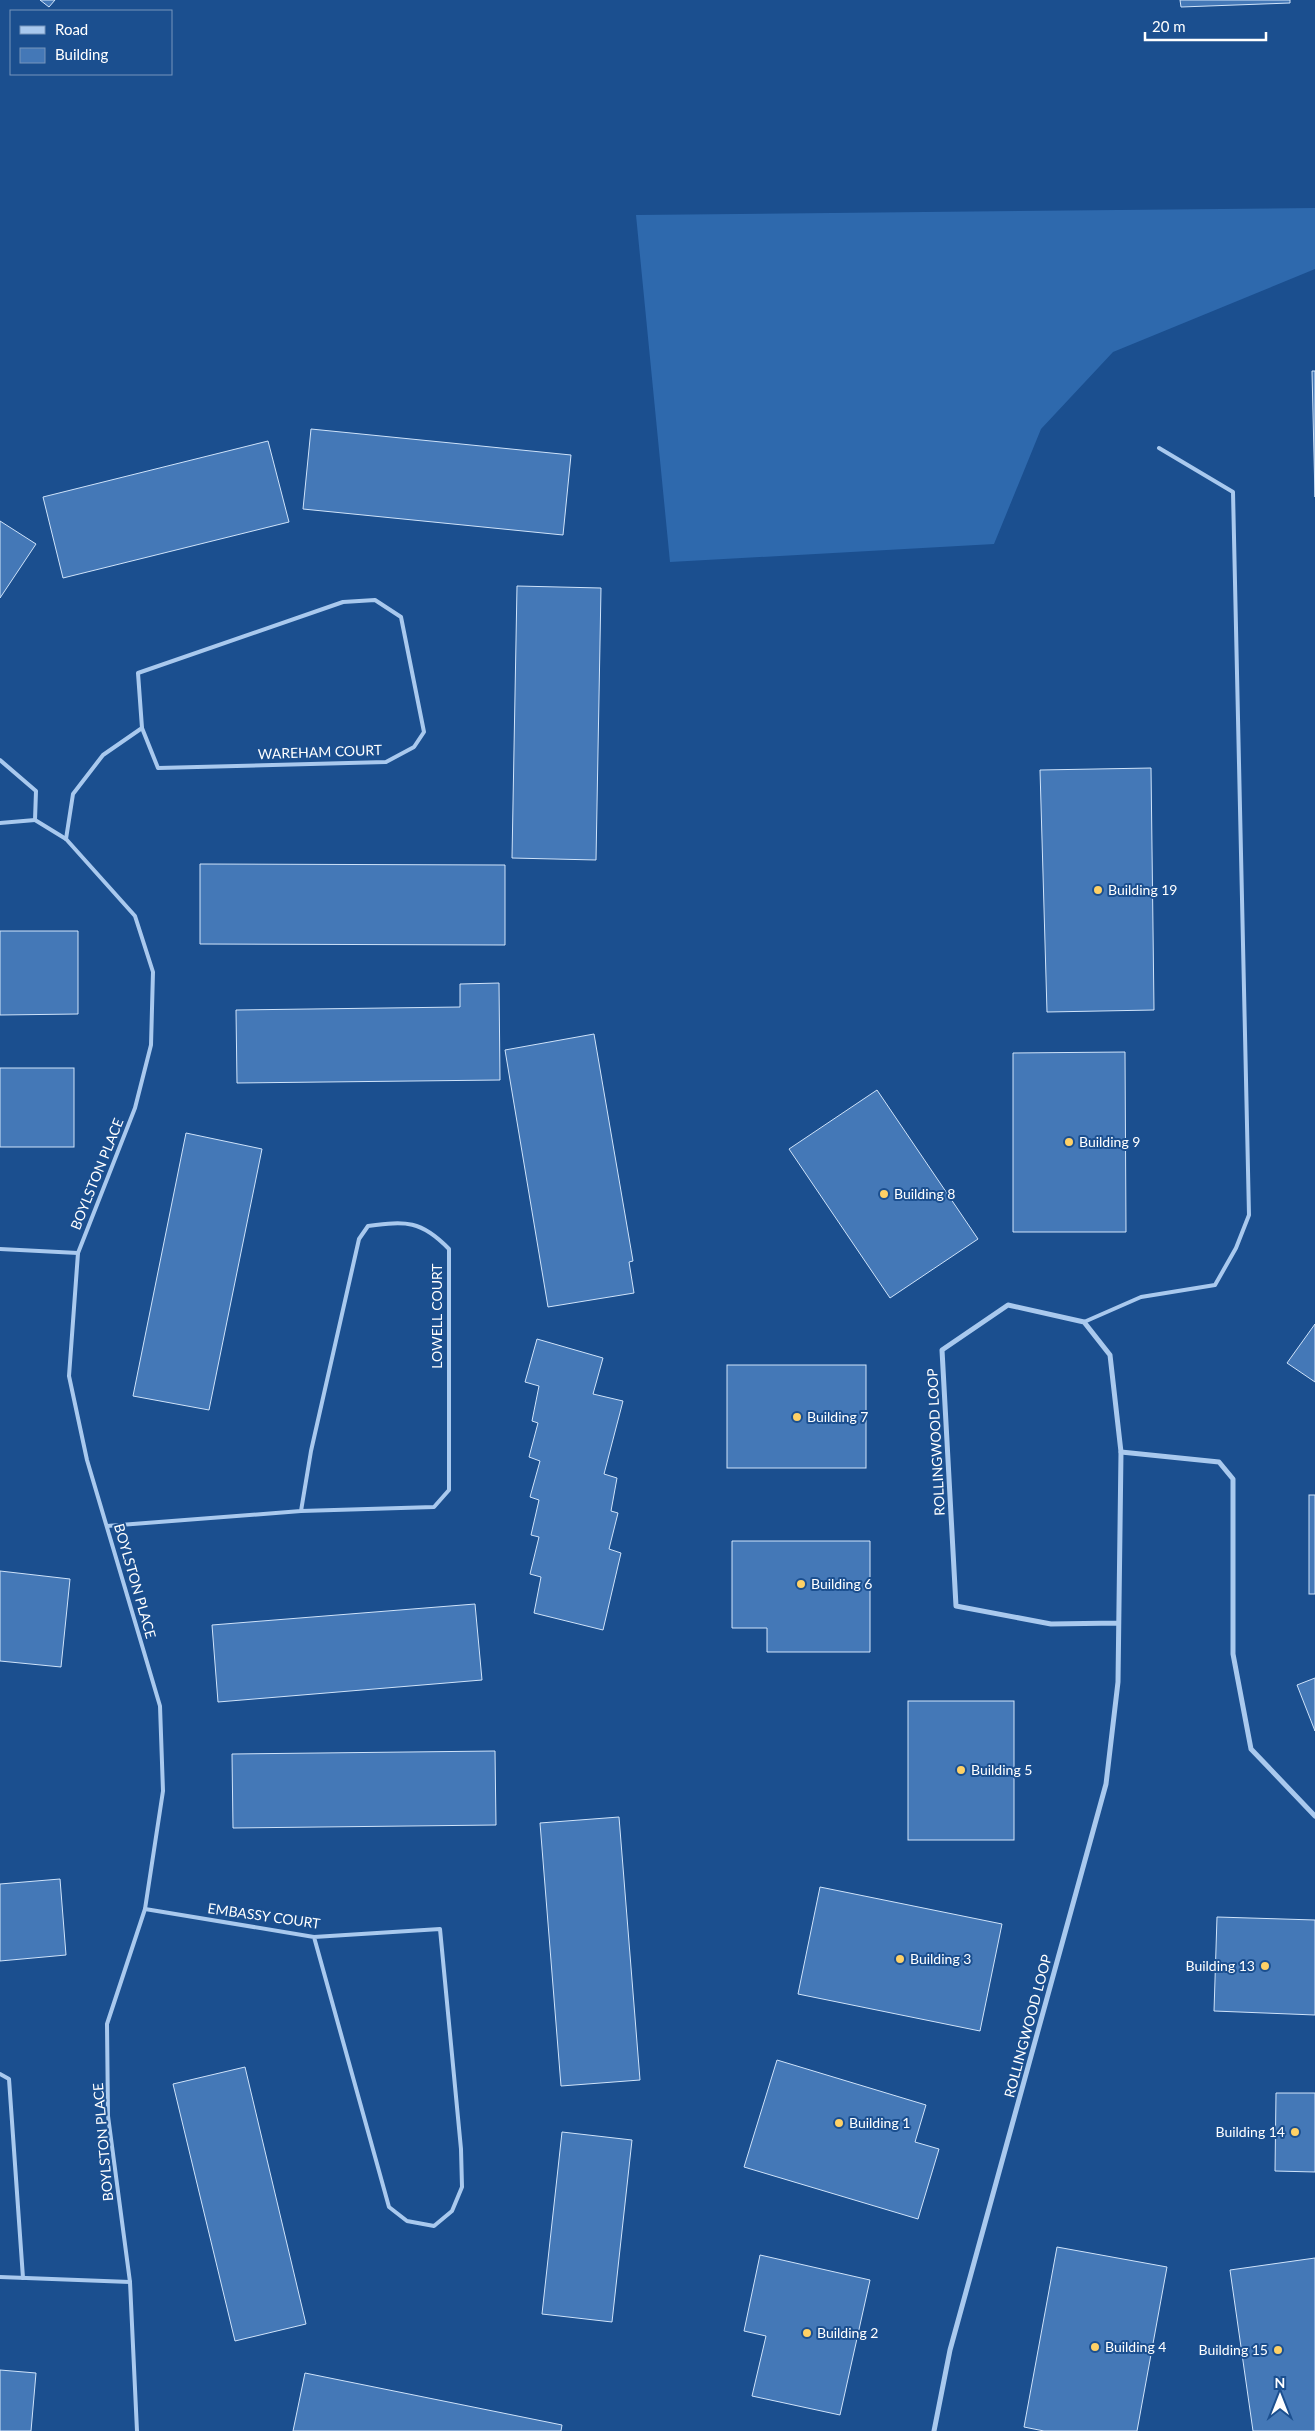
<svg xmlns="http://www.w3.org/2000/svg" width="1315" height="2431" font-family="Lato,sans-serif">
  <style>
    .grass { fill: #2e69ad }
    .building { fill: #4478b7; stroke: #cfe3fa }
    .lines { fill: none; stroke-linecap: round; stroke-linejoin: round }
    .service { stroke: #a9c9ee; stroke-width: 4 }
    .minor { stroke: #a9c9ee; stroke-width: 5 }
    .poi-dot { fill: #ffd166; stroke: #1b4f8f; stroke-width: 2 }
    .labels { text-anchor: middle; stroke-width: 4; stroke-linejoin: round; paint-order: stroke }
    .street-label { font-size: 14px; fill: #fff; stroke: #1b4f8f }
    .poi-label { font-size: 14px; fill: #fff; stroke: #1b4f8f; text-anchor: start }
  </style>
  <rect width="100%" height="100%" fill="#1b4f8f"/>
  <polygon class="grass" points="1315,208 1315,269 1113,352 1041,429 994,544 670,562 636,215"/>
  <g class="building">
    <polygon points="40,0 55,0 49,7"/>
    <polygon points="1180,0 1290,0 1290,3 1181,7"/>
    <polygon points="1312,371 1315,371 1315,497"/>
    <polygon points="311,429 571,455 563,535 303,509"/>
    <polygon points="268,441 289,522 63,578 43,497"/>
    <polygon points="0,521 36,544 0,598"/>
    <polygon points="517,586 601,588 596,860 512,858"/>
    <polygon points="1151,768 1154,1010 1047,1012 1040,770"/>
    <polygon points="200,864 505,865 505,945 200,944"/>
    <polygon points="0,931 78,931 78,1014 0,1015"/>
    <polygon points="499,983 500,1080 237,1083 236,1010 460,1007 460,984"/>
    <polygon points="594,1034 633,1261 629,1262 634,1293 548,1307 505,1050"/>
    <polygon points="1125,1052 1126,1232 1013,1232 1013,1053"/>
    <rect x="0" y="1068" width="74" height="79"/>
    <polygon points="877,1090 978,1239 890,1298 789,1149"/>
    <polygon points="186,1133 262,1149 209,1410 133,1396"/>
    <polygon points="1315,1324 1315,1382 1287,1363"/>
    <polygon points="537,1339 603,1358 593,1394 623,1401 604,1474 617,1478 611,1511 618,1513 609,1549 621,1553 603,1630 534,1613 541,1577 530,1574 539,1537 531,1535 539,1500 530,1497 540,1461 529,1457 538,1423 532,1421 539,1386 525,1382"/>
    <rect x="727" y="1365" width="139" height="103"/>
    <rect x="1309" y="1495" width="6" height="99"/>
    <polygon points="732,1541 870,1541 870,1652 767,1652 767,1628 732,1628"/>
    <polygon points="0,1571 70,1579 61,1667 0,1661"/>
    <polygon points="475,1604 482,1680 218,1702 212,1625"/>
    <polygon points="1315,1678 1315,1731 1297,1685"/>
    <rect x="908" y="1701" width="106" height="139"/>
    <polygon points="495,1751 496,1825 233,1828 232,1754"/>
    <polygon points="619,1817 640,2080 561,2086 540,1823"/>
    <polygon points="60,1879 66,1955 0,1961 0,1884"/>
    <polygon points="820,1887 1002,1924 980,2031 798,1994"/>
    <polygon points="1217,1917 1315,1920 1315,2015 1214,2011"/>
    <polygon points="777,2060 926,2105 915,2142 939,2149 918,2219 744,2167"/>
    <polygon points="245,2067 306,2324 235,2341 173,2084"/>
    <polygon points="1276,2093 1315,2093 1315,2172 1275,2171"/>
    <polygon points="562,2132 632,2140 612,2322 542,2314"/>
    <polygon points="1057,2247 1167,2267 1137,2431 1044,2431 1024,2427"/>
    <polygon points="760,2255 870,2280 840,2415 752,2396 766,2336 744,2331"/>
    <polygon points="1315,2258 1315,2431 1253,2431 1230,2270"/>
    <polygon points="0,2370 36,2373 31,2431 0,2431"/>
    <polygon points="305,2373 562,2425 561,2431 293,2431"/>
  </g>
  <g class="lines">
    <g class="service">
      <polygon points="375,600 401,617 424,732 414,747 386,762 158,768 142,728 138,673 343,602"/>
      <polyline points="0,760 36,791 35,820 66,839 135,916 153,972 151,1045 135,1108 78,1253 69,1376 87,1460 160,1706 163,1791 145,1909 107,2024 108,2116 130,2282 137,2431"/>
      <polyline points="0,823 35,820"/>
      <polyline points="66,839 73,794 103,755 142,728"/>
      <polyline points="0,1249 78,1253"/>
      <polyline points="1084,1322 1141,1297 1215,1285 1236,1248 1249,1215 1233,492 1159,448"/>
      <path d="M107,1526L301,1511L434,1507L449,1490V1249C421,1220 406,1221 368,1226L359,1239L311,1451L301,1511"/>
      <polyline points="145,1909 314,1937 440,1929 461,2149 462,2187 452,2211 434,2226 407,2221 389,2207 314,1937"/>
      <polyline points="0,2074 9,2079 23,2278"/>
      <polyline points="0,2277 130,2282"/>
    </g>
    <g class="minor">
      <polyline points="1121,1452 1219,1462 1233,1479 1233,1654 1251,1749 1315,1816"/>
      <polyline points="934,2431 950,2350 1106,1784 1118,1682 1121,1452 1110,1355 1084,1322 1008,1305 942,1350 956,1606 1051,1624 1118,1623"/>
    </g>
  </g>
  <g class="poi-dot">
    <circle cx="1098" cy="890" r="5"/>
    <circle cx="1069" cy="1142" r="5"/>
    <circle cx="884" cy="1194" r="5"/>
    <circle cx="797" cy="1417" r="5"/>
    <circle cx="801" cy="1584" r="5"/>
    <circle cx="961" cy="1770" r="5"/>
    <circle cx="900" cy="1959" r="5"/>
    <circle cx="1265" cy="1966" r="5"/>
    <circle cx="839" cy="2123" r="5"/>
    <circle cx="1295" cy="2132" r="5"/>
    <circle cx="807" cy="2333" r="5"/>
    <circle cx="1095" cy="2347" r="5"/>
    <circle cx="1278" cy="2350" r="5"/>
  </g>
  <g class="labels">
    <g class="street-label">
      <text transform="translate(320 752) rotate(-2)" y="5">WAREHAM COURT</text>
      <text transform="translate(97 1174) rotate(-68)" y="5">BOYLSTON PLACE</text>
      <text transform="translate(437 1316) rotate(-90)" y="5">LOWELL COURT</text>
      <text transform="translate(936 1442) rotate(-93)" y="5">ROLLINGWOOD LOOP</text>
      <text transform="translate(135 1581) rotate(74)" y="5">BOYLSTON PLACE</text>
      <text transform="translate(264 1916) rotate(8)" y="5">EMBASSY COURT</text>
      <text transform="translate(1028 2026) rotate(-75)" y="5">ROLLINGWOOD LOOP</text>
      <text transform="translate(103 2142) rotate(-95)" y="5">BOYLSTON PLACE</text>
    </g>
    <g class="poi-label">
      <text x="1108" y="895">Building 19</text>
      <text x="1079" y="1147">Building 9</text>
      <text x="894" y="1199">Building 8</text>
      <text x="807" y="1422">Building 7</text>
      <text x="811" y="1589">Building 6</text>
      <text x="971" y="1775">Building 5</text>
      <text x="910" y="1964">Building 3</text>
      <text x="1255" y="1971" text-anchor="end">Building 13</text>
      <text x="849" y="2128">Building 1</text>
      <text x="1285" y="2137" text-anchor="end">Building 14</text>
      <text x="817" y="2338">Building 2</text>
      <text x="1105" y="2352">Building 4</text>
      <text x="1268" y="2355" text-anchor="end">Building 15</text>
    </g>
  </g>
  <rect x="10" y="10" width="162" height="65" fill="#1b4f8f" stroke="#7695bc"/>
  <rect x="20" y="26" width="25" height="8" fill="#a9c9ee" stroke="#7695bc"/>
  <text x="55" y="35" font-size="15" fill="#ffffff">Road</text>
  <rect x="20" y="48" width="25" height="15" fill="#4478b7" stroke="#7695bc"/>
  <text x="55" y="60" font-size="15" fill="#ffffff">Building</text>
  <g transform="translate(1280 2396)" stroke="#1b4f8f" stroke-width="4" paint-order="stroke">
  <path d="M0-4L9 19L0 12L-9 19Z" fill="#ffffff"/>
  <text y="-8" font-size="14" font-weight="bold" text-anchor="middle" fill="#ffffff">N</text>
  </g>
  <path d="M1145 32v8h121v-8" fill="none" stroke="#ffffff" stroke-width="2.5"/>
  <text x="1152" y="32" font-size="15" fill="#ffffff" stroke="#1b4f8f" stroke-width="4" paint-order="stroke">20 m</text>
</svg>
